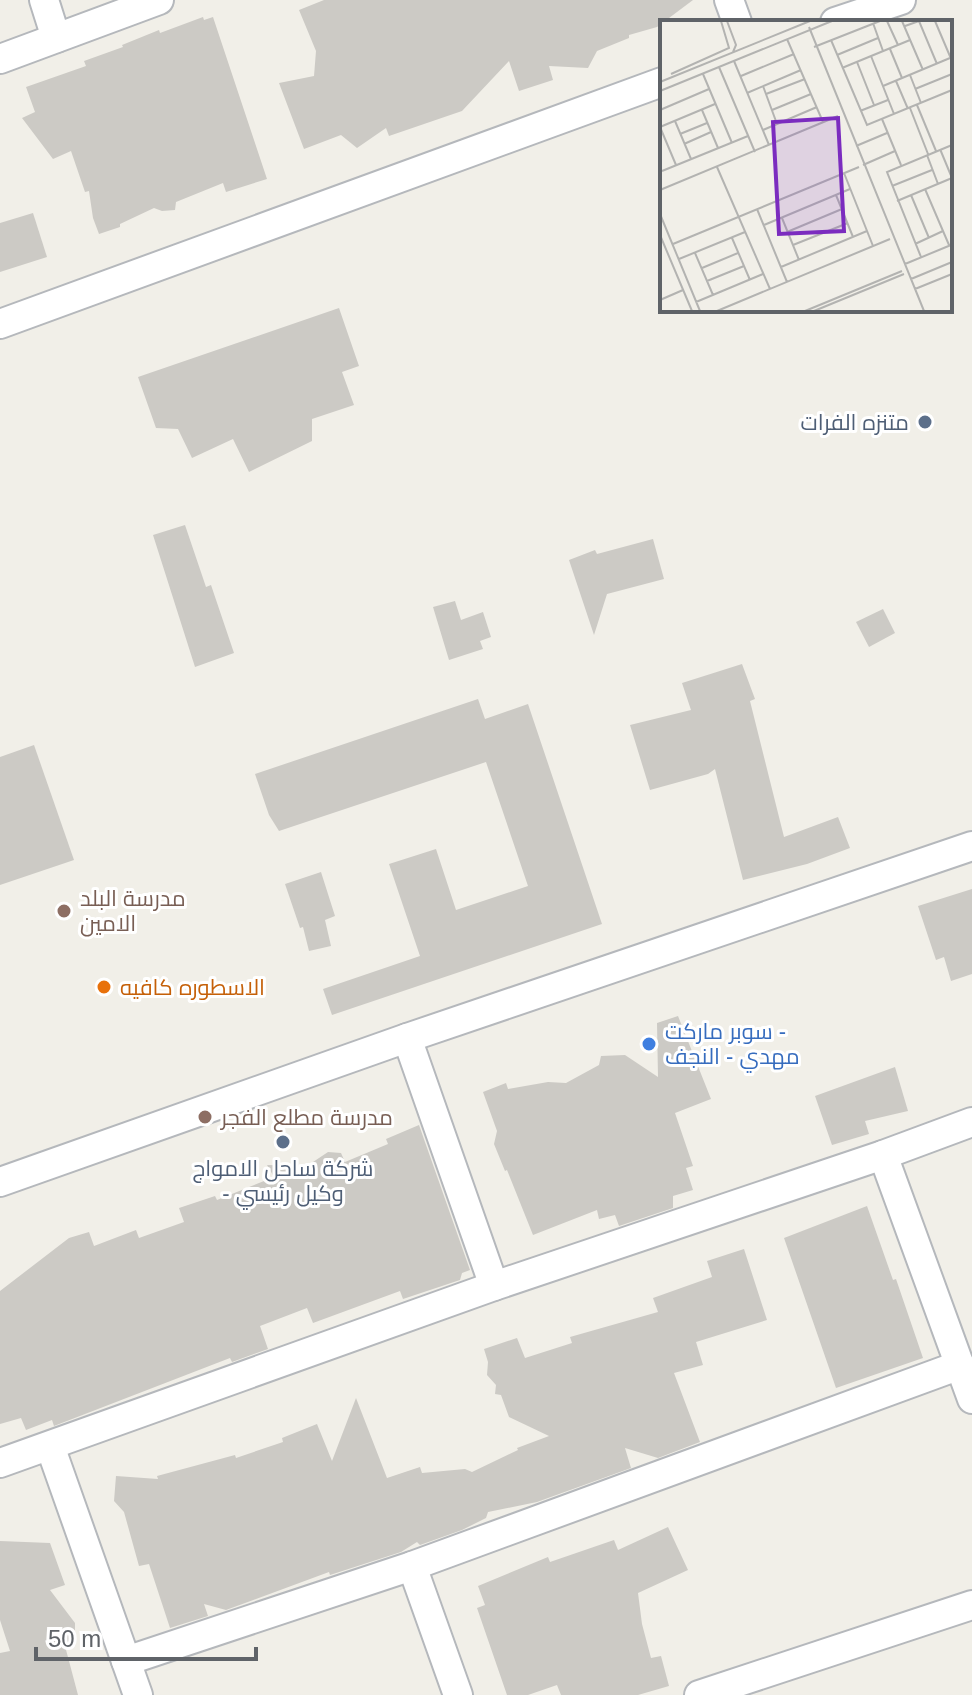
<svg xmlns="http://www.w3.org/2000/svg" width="972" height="1695" font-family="Helvetica,Cairo,sans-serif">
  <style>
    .building { fill: #cccac5 }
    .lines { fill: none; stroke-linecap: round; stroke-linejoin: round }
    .minor-casing { stroke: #b5b8bc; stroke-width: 32 }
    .minor { stroke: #fff; stroke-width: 28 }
    .service-dot { fill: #5c6f8a; stroke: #fff; stroke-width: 3 }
    .education-dot { fill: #8d6e63; stroke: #fff; stroke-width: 3 }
    .food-dot { fill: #e8710a; stroke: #fff; stroke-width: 3 }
    .shop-dot { fill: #3f7fe0; stroke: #fff; stroke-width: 3 }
    .labels { text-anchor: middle; stroke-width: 6; stroke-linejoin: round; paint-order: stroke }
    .service-label { font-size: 22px; fill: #4e5e75; stroke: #fff; text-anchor: end }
    .education-label { font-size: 22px; fill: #785e54; stroke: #fff; text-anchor: start }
    .food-label { font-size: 22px; fill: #c56008; stroke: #fff; text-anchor: start }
    .shop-label { font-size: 22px; fill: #366cbe; stroke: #fff; text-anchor: start }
    .inset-road { fill: none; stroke: #b3b3b1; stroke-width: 2 }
    .view { fill: #7b2cbf; fill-opacity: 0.15; stroke: #7b2cbf; stroke-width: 4 }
    .inset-edge { fill: none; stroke: #5f6368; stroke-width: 4 }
  </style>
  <rect width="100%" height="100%" fill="#f1efe8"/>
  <g class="building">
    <polygon points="324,0 693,0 657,27 629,35 629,38 597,51 588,68 549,66 553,80 519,91 509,61 462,111 389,136 386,128 357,148 341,135 304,149 279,83 314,76 316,51 299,10"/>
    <polygon points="203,17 204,20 213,17 267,179 226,192 223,183 176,202 175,210 162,211 154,208 120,224 120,227 99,234 93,218 89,191 85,192 71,151 53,159 22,118 35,112 26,87 86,66 84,61 123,47 122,45 159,30 160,33"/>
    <polygon points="33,213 47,257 0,272 0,223"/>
    <polygon points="339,308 359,366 342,372 354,405 312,419 312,441 249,472 233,439 192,458 178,429 156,428 138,377"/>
    <polygon points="185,525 206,587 211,585 234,653 195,667 153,535"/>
    <polygon points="653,539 664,579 607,594 594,635 569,560 595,550 597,554"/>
    <polygon points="455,601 461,620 483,612 491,637 480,641 483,649 449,660 433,607"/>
    <polygon points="883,609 895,633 869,647 856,622"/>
    <polygon points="742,664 755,699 750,701 784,837 838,817 850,848 807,864 743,880 715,769 708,774 650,790 630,725 691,710 682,683"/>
    <polygon points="478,699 485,719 528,704 602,924 332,1015 323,989 420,956 389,864 436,849 456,910 528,886 486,762 279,831 269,815 255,774"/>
    <polygon points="34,745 74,860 0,885 0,757"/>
    <polygon points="321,872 335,916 325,920 331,946 309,951 303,927 300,928 285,884"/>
    <polygon points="972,889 972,974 951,981 944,957 936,960 918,906"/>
    <polygon points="678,1016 711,1099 675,1113 693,1166 686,1168 693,1190 673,1196 673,1208 619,1226 615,1215 599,1219 597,1210 533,1235 507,1170 505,1171 494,1144 497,1131 483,1092 506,1083 508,1089 548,1082 566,1083 599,1065 601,1056 625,1055 658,1077 657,1023"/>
    <polygon points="895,1067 908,1111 865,1121 869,1134 832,1145 815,1096"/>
    <polygon points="419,1125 470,1270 462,1273 460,1280 403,1299 400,1291 313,1323 307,1308 260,1326 268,1349 232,1362 230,1358 54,1426 52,1420 26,1430 21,1418 0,1424 0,1291 69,1238 89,1232 94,1246 136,1230 139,1238 184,1222 179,1208 215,1196 217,1200 274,1177 267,1165 307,1166 328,1152 341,1153 345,1162 388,1144 386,1139"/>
    <polygon points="867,1206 893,1280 896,1279 923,1358 836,1388 784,1238"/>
    <polygon points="744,1249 767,1320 696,1342 703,1365 674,1373 700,1442 658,1458 625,1448 631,1468 537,1502 488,1512 486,1518 462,1530 420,1545 417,1542 401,1552 330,1575 329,1572 226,1610 204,1604 208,1616 170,1628 149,1564 139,1566 124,1512 114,1501 116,1476 158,1479 157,1476 235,1455 236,1458 283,1442 282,1438 317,1424 332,1461 356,1398 387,1478 420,1467 422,1473 465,1469 472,1472 518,1450 517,1448 549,1436 509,1417 501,1395 495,1394 496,1385 487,1375 488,1362 484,1349 517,1338 525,1358 572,1343 570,1337 658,1312 653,1298 712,1277 707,1261"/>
    <polygon points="668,1527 688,1570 638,1593 642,1624 651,1658 661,1656 669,1686 638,1695 561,1695 557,1685 528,1695 507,1695 477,1608 485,1605 478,1586 548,1557 550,1562 614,1540 618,1550"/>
    <polygon points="0,1541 50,1543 65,1585 50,1590 75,1623 75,1646 65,1646 78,1695 0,1695 0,1653 10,1651 0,1620"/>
  </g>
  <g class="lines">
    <g class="minor-casing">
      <g id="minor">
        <polyline points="44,0 56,38"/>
        <polyline points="729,0 737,22"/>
        <polyline points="835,22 901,0"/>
        <polyline points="0,59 159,0"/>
        <polyline points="0,324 662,82"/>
        <polyline points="407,1038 494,1286"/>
        <polyline points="883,1155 972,1399"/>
        <polyline points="0,1182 407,1038 972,846"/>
        <polyline points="50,1446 138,1695"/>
        <polyline points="0,1463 494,1286 883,1155 972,1122"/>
        <polyline points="412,1566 458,1695"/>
        <polyline points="126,1661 412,1566 960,1365"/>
        <polyline points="699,1695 972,1605"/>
      </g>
    </g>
    <use href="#minor" class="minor"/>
  </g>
  <g class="service-dot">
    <circle cx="925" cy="422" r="8"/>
    <circle cx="283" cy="1142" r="8"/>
  </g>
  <g class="education-dot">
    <circle cx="64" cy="911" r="8"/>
    <circle cx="205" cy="1117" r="8"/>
  </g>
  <circle class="food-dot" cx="104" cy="987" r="8"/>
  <circle class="shop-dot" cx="649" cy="1044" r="8"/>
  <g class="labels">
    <g class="service-label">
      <text x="909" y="430">متنزه الفرات</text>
      <text x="283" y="1176" text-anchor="middle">شركة ساحل الامواج<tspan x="283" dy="25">- وكيل رئيسي</tspan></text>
    </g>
    <g class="education-label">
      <text x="80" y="906">مدرسة البلد<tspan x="80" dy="25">الامين</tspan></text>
      <text x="221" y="1125">مدرسة مطلع الفجر</text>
    </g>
    <g class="food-label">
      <text x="120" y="995">الاسطوره كافيه</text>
    </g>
    <g class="shop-label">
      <text x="665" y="1039">سوبر ماركت -<tspan x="665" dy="25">مهدي - النجف</tspan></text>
    </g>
  </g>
  <g transform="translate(660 20)">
    <rect width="292" height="292" fill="#f1efe8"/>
    <path class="inset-road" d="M67,1L76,25L73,32M227,1L238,25M242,1L263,50M275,1L292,41M213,3L223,31M245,6L259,1L277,44M149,7L264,291M127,19L163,102M171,20L207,105L292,70M154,27L220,1M230,29L242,58M177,35L218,18M211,36L234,94M74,41L109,125M197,42L214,85M59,47L95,132M182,48L250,20M11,54L69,28L61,1M43,54L72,123M250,55L261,83M81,56L134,34M236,61L248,89M0,62L150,1M103,66L117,104M223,66L290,38M255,69L292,54M0,71L172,1M87,73L141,50M106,74L145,59M257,85L276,131M250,88L268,134M0,90L49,69M42,90L58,128M112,90L151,74M200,91L228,80M222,99L241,145M15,101L31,139M0,107L55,84M0,107L16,145M103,110L157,87M20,114L47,103M24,124L51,112M196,126L227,113M280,129L292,158M267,135L278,164M203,145L235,131M57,147L110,269M2,151L88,116M184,153L213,226M232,166L272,150M265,169L289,225M0,170L178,96M176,175L193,217M251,175L269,218M237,181L292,158M97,189L127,262M0,194L40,291M122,198L139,240M104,205L190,169M127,212L182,189M0,215L32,291M72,218L90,260M13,224L199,147M255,224L283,211M133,225L188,203M35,233L53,275M261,237L227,152L292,125M19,239L85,212M245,244L291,225M121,247L207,211M42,248L78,233M251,259L292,242M47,261L84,246M255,269L292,254M0,280L23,270M36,282L103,254M57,291L230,219M145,291L242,251M154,291L244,254"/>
    <path class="view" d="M178,98L184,211L119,214L113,102Z"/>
    <rect width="292" height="292" class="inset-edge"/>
  </g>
  <path d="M36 1647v12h220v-12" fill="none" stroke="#5f6368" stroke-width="4"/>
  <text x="48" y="1647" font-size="24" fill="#5f6368" stroke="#ffffff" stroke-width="6" paint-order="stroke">50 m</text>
</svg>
